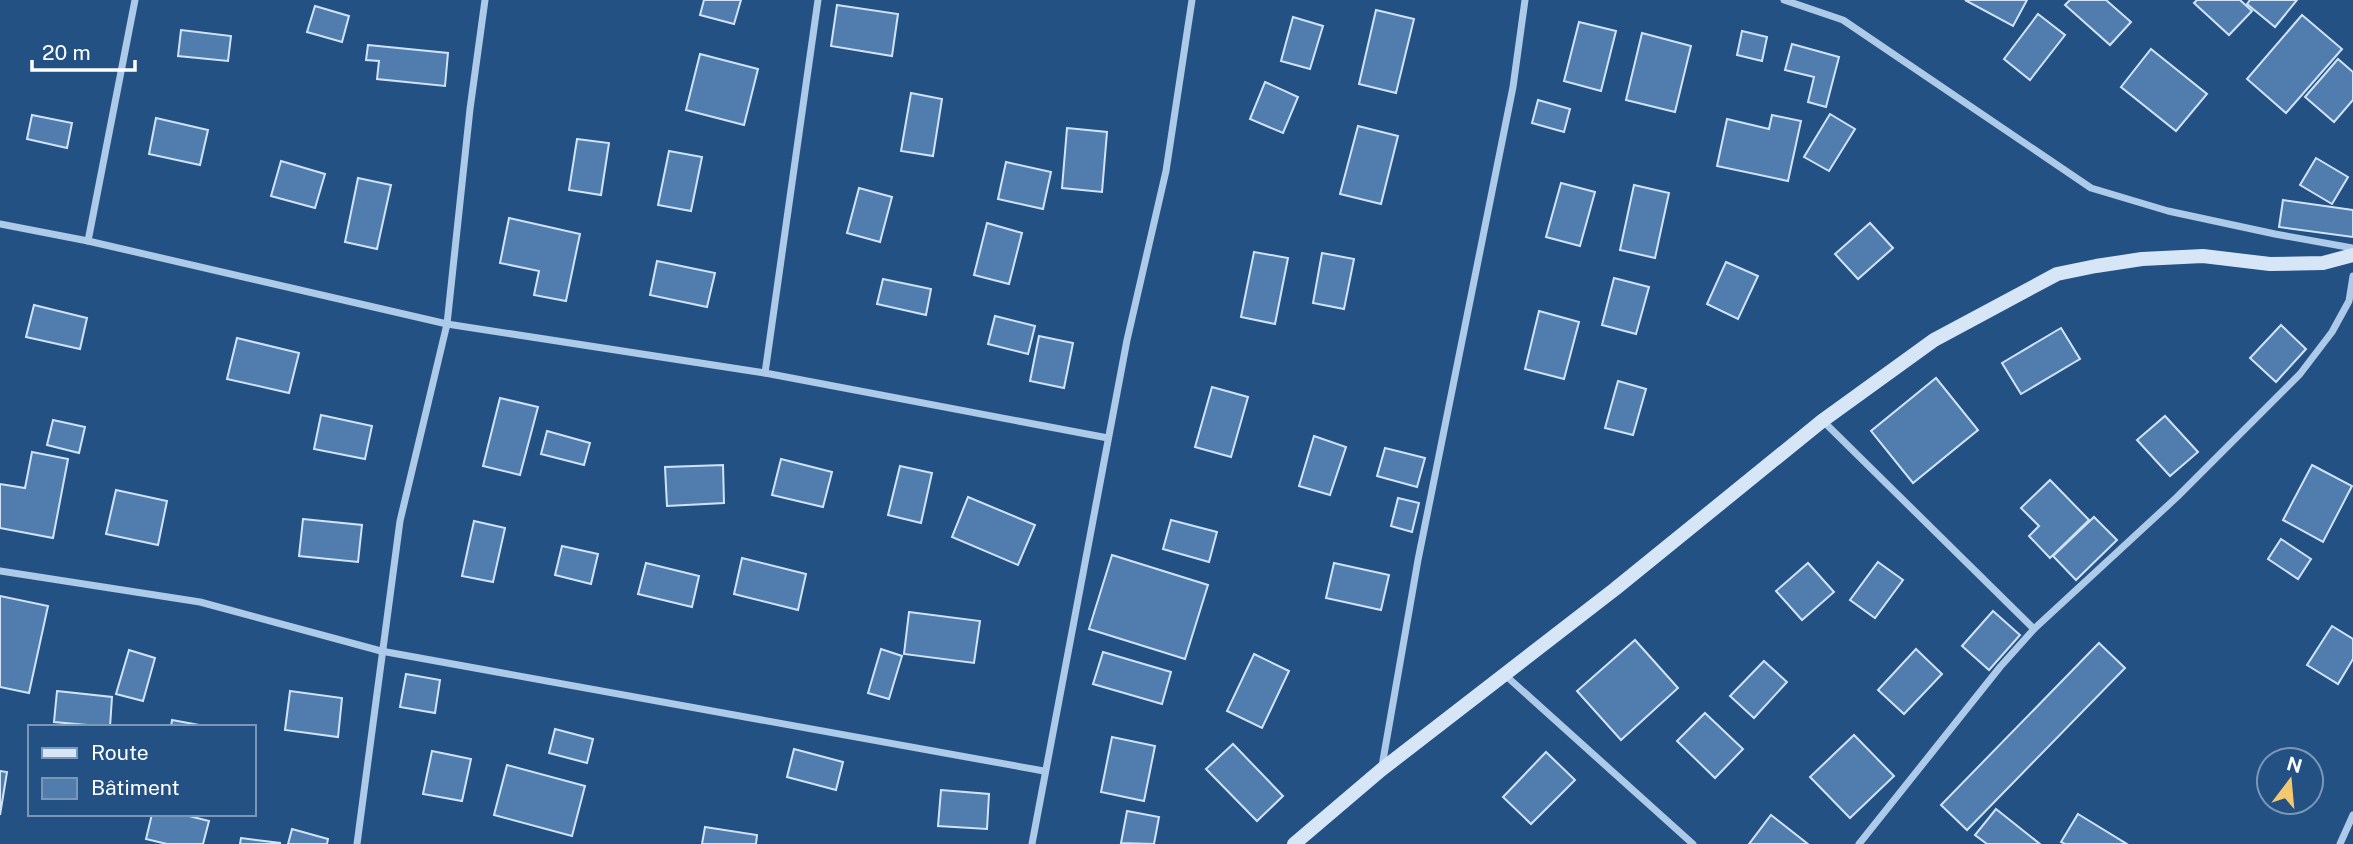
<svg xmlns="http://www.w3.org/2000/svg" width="2353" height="844" font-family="'Public Sans',sans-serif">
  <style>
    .building { fill: #507dae; stroke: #d1e3f6; stroke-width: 2 }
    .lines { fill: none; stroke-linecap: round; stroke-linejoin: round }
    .street { stroke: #adcae8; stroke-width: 7 }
    .secondary { stroke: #d7e6f7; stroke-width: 14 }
  </style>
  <rect width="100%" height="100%" fill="#245184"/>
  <g class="building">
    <polygon points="704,0 741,0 734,24 700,15"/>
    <polygon points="1965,0 2027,0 2013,26"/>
    <polygon points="2070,0 2106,0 2131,22 2110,45 2065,5"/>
    <polygon points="2197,0 2240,0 2252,11 2229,35 2194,3"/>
    <polygon points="2250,0 2297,0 2275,27 2247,4"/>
    <polygon points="837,5 898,14 892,56 831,46"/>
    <polygon points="315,6 349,16 342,42 307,32"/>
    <polygon points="1376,10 1414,19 1396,93 1359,84"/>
    <polygon points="2038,14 2065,35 2030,80 2004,59"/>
    <polygon points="2302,15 2342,49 2286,113 2247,79"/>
    <polygon points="1293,17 1323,26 1310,69 1281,61"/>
    <polygon points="1579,22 1616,31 1601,91 1564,81"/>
    <polygon points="181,30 231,36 228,61 178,56"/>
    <polygon points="1742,31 1767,37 1762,61 1737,55"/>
    <polygon points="1642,33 1691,46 1675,112 1626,100"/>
    <polygon points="1792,44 1839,57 1826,107 1808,102 1814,77 1785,70"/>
    <polygon points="368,45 448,53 445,86 377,79 379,61 366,60"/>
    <polygon points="2151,49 2207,94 2176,131 2121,87"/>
    <polygon points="700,54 758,69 744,125 686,110"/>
    <polygon points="2338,59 2353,72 2353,100 2334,122 2305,97"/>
    <polygon points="1265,82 1298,97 1283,133 1250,119"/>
    <polygon points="911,93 942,99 933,156 901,151"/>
    <polygon points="1538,100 1570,109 1564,132 1532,123"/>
    <polygon points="1830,114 1855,129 1829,171 1804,157"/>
    <polygon points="32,115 72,123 67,148 27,139"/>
    <polygon points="1772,115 1801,121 1788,181 1717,166 1727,119 1769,129"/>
    <polygon points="156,118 208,130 200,165 149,154"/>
    <polygon points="1358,126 1398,136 1381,204 1340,194"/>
    <polygon points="1067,128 1107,132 1102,192 1062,188"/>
    <polygon points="577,139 609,143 601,195 569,190"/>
    <polygon points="669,151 702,157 691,211 658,205"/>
    <polygon points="2316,158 2348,177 2332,204 2300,185"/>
    <polygon points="281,161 325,174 315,208 271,196"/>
    <polygon points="1006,162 1051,172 1043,209 998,199"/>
    <polygon points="358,178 391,185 377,249 345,242"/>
    <polygon points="1561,183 1595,192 1580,246 1546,237"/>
    <polygon points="1634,185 1669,193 1655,258 1620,250"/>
    <polygon points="859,188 892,197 880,242 847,233"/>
    <polygon points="2283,200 2353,210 2353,237 2279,227"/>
    <polygon points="509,218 580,234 566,301 534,295 539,271 500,263"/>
    <polygon points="987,223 1022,233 1009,284 974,275"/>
    <polygon points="1870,223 1893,248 1858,279 1835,254"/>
    <polygon points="1254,252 1288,258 1275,324 1241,317"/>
    <polygon points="1322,253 1354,259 1344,309 1313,303"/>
    <polygon points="657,261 715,273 707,307 650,295"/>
    <polygon points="1726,262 1758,276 1738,319 1707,304"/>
    <polygon points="1614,278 1649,287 1636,334 1602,325"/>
    <polygon points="883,279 931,289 926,315 877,304"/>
    <polygon points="34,305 87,318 80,349 26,337"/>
    <polygon points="1539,311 1579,322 1564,379 1525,369"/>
    <polygon points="995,316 1035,326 1028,354 988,344"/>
    <polygon points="2281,325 2306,349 2276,382 2250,358"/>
    <polygon points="2061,328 2080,359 2021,394 2002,363"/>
    <polygon points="1039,336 1073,343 1064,388 1030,381"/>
    <polygon points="237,338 299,353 289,393 227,379"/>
    <polygon points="1936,378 1978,430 1913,483 1871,431"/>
    <polygon points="1618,381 1646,389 1633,435 1605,428"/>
    <polygon points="1212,387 1248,397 1231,457 1195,447"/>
    <polygon points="500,398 538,407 520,475 483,466"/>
    <polygon points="321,415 372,426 365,459 314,449"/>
    <polygon points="2165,416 2198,452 2170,476 2137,440"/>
    <polygon points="53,420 85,427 79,453 47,445"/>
    <polygon points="547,431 590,443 584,465 541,454"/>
    <polygon points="1314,436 1346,447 1330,495 1299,486"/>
    <polygon points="1385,448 1425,458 1417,487 1377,476"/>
    <polygon points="32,452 68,459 53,538 0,528 0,484 25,488"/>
    <polygon points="781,459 832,472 823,507 772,495"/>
    <polygon points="723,465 724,503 667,506 665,467"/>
    <polygon points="2312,465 2352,486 2323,542 2283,520"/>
    <polygon points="900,466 932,473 921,523 888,515"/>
    <polygon points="2050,480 2089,520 2050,558 2029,536 2039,526 2021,508"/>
    <polygon points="116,490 167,501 158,545 106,534"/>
    <polygon points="968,497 1035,525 1018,565 952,537"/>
    <polygon points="1398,498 1419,503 1412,532 1391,526"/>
    <polygon points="2094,517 2117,540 2076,580 2053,556"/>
    <polygon points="303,519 362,525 358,562 299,556"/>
    <polygon points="1171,520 1217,532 1209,562 1163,549"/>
    <polygon points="474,521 505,528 493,582 462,576"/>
    <polygon points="2281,539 2311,559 2298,579 2268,559"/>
    <polygon points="562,546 598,554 591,584 555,575"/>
    <polygon points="1112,555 1208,585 1185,659 1089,629"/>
    <polygon points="742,558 806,574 798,610 734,594"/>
    <polygon points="1878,562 1903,580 1875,618 1850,600"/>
    <polygon points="646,563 699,576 692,607 638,594"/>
    <polygon points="1334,563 1389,575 1381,610 1326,598"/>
    <polygon points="1808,563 1834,592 1802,620 1776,591"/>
    <polygon points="0,596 48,606 29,693 0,687"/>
    <polygon points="1993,611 2020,635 1989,670 1962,646"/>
    <polygon points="909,612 980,621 974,663 904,654"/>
    <polygon points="2332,626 2353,639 2353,659 2338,684 2307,665"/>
    <polygon points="1635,640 1678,688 1621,740 1577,691"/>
    <polygon points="2099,643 2125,668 1967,830 1941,805"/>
    <polygon points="881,649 902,656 889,699 868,693"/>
    <polygon points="1916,649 1942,674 1904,714 1878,690"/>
    <polygon points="129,650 155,658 143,701 116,694"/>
    <polygon points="1103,652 1171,672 1162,704 1093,684"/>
    <polygon points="1254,654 1289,671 1262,728 1227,711"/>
    <polygon points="1764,661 1787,682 1754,718 1730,696"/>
    <polygon points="406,674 440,680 435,713 400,707"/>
    <polygon points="57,691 112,697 110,727 54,722"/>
    <polygon points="290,691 342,698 338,737 285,730"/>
    <polygon points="1705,713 1743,749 1715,778 1677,741"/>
    <polygon points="172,720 210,727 171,727"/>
    <polygon points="555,729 593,739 587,763 549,753"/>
    <polygon points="1854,735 1894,776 1850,818 1810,777"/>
    <polygon points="1112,737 1155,746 1144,801 1101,792"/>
    <polygon points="1233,744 1283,796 1257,821 1206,769"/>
    <polygon points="794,749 843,762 836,790 787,777"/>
    <polygon points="432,751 471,759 462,801 423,794"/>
    <polygon points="1546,752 1575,780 1531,824 1503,797"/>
    <polygon points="507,765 585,786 572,836 494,815"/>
    <polygon points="0,771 7,772 0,815"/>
    <polygon points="941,790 989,794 987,829 938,826"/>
    <polygon points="1996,809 2040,844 1987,844 1975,835"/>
    <polygon points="1127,811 1159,817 1154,844 1121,843"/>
    <polygon points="152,814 181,814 209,821 203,844 167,844 146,839"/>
    <polygon points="2078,814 2127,844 2065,844 2061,842"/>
    <polygon points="1771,815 1808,844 1749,844"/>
    <polygon points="705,827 757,835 756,844 702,844"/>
    <polygon points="292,829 328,839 327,844 288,844"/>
    <polygon points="241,838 280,843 280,844 240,844"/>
  </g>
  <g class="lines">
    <g class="street">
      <polyline points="1784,0 1843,20 2091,188 2168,211 2275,234 2353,248"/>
      <polyline points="0,224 88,241 447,324 765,373 1108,438"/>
      <polyline points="88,241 135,0"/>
      <polyline points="765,373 818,0"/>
      <polyline points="1823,421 2034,629"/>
      <polyline points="0,571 200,602 381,651 1044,771"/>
      <polyline points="1505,675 1693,844"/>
      <polyline points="1382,766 1418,560 1513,87 1525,0"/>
      <polyline points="357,844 400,521 447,324 470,109 485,0"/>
      <polyline points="1032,844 1127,340 1166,171 1192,0"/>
      <polyline points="1859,844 2000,667 2034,629 2177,497 2300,374 2332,332 2349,301 2353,276"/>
      <polyline points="2340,844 2353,815"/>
    </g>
    <polyline class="secondary" points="1294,844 1381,770 1615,589 1822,421 1934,340 2057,274 2096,266 2142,259 2203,256 2270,264 2323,263 2353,255"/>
  </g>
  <rect x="28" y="725" width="228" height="91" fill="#245184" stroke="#7c97b5" stroke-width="2"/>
  <rect x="42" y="748" width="35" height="10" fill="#d7e6f7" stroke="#7c97b5" stroke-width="2"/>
  <text x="91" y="760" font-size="21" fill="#ffffff">Route</text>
  <rect x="42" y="778" width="35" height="21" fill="#507dae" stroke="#7c97b5" stroke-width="2"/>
  <text x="91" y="795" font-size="21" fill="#ffffff">Bâtiment</text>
  <g transform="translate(2290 781) rotate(16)"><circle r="33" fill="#245184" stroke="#7c97b5" stroke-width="2"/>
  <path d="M0-5L12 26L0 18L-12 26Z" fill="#f3c970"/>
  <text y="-10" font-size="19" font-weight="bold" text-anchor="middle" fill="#ffffff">N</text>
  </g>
  <path d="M32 60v10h103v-10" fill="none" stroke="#ffffff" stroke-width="3.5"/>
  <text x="42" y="60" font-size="21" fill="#ffffff" stroke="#245184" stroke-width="5" paint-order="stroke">20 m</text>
</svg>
